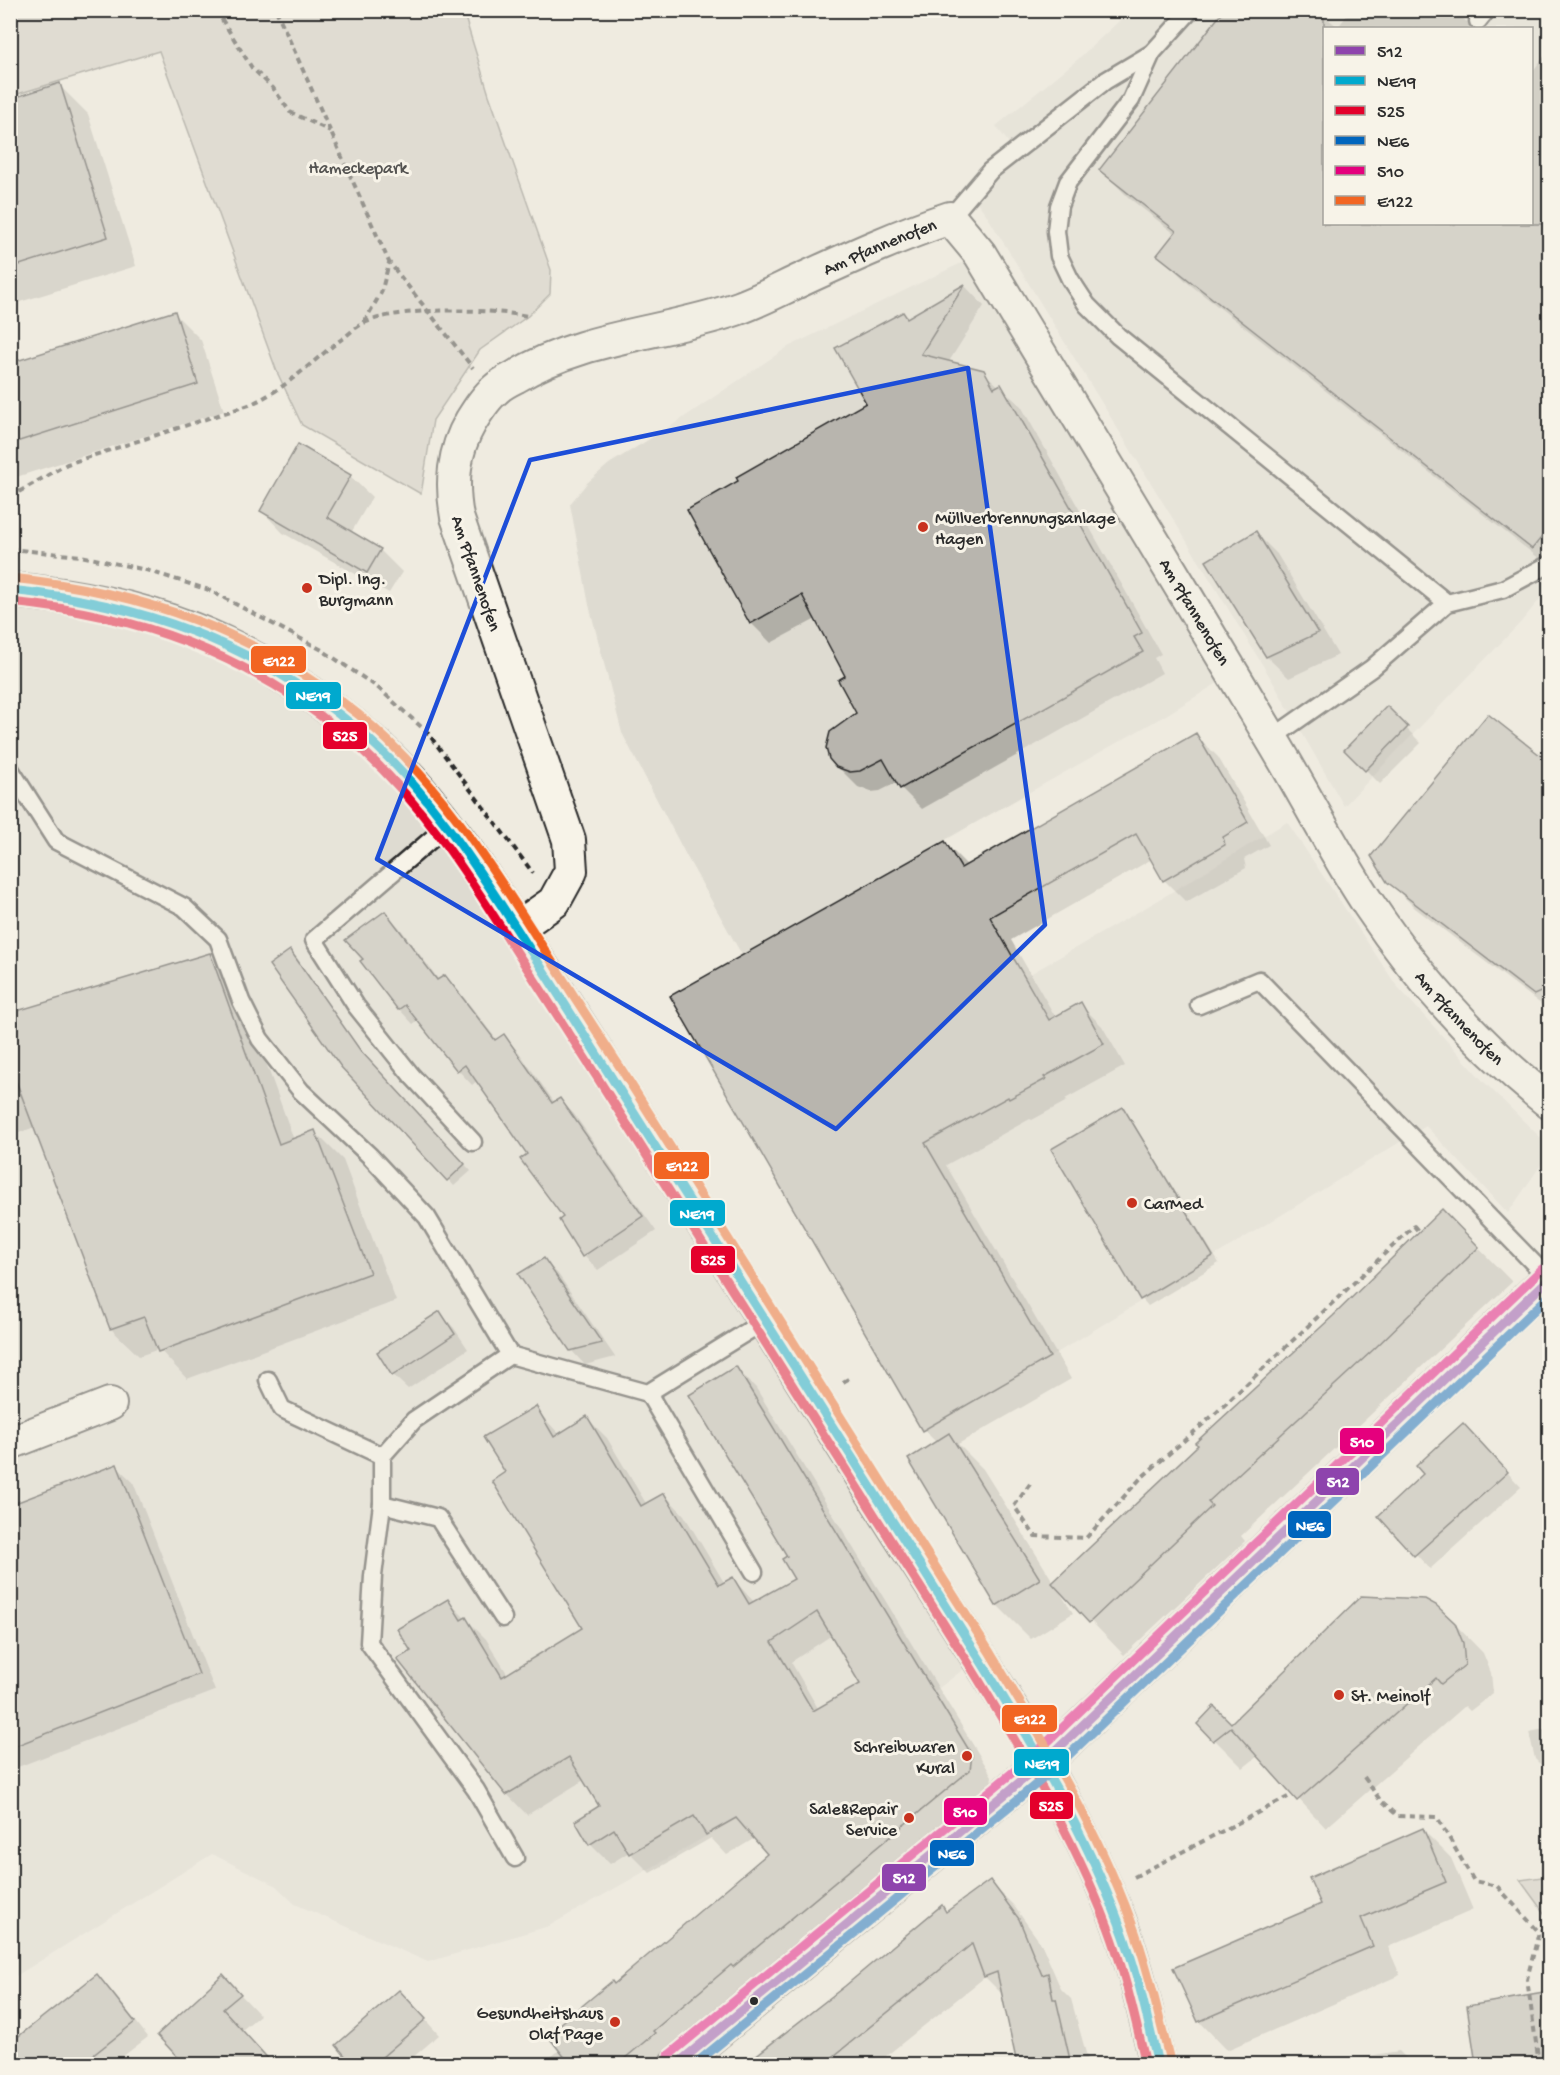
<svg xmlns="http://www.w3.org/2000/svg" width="1560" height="2075" font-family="'Gochi Hand',sans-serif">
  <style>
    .built { fill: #dedbd1; fill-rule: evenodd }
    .green { fill: #cfcbc2; stroke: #7d7b76; stroke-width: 1.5 }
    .shadow { fill: #0003; fill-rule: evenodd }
    .building { fill: #b8b5ae; stroke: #2b2b2b; stroke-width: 1.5; fill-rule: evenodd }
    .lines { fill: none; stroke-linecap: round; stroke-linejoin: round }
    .lane-casing { stroke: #2b2b2b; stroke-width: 21 }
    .street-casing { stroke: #2b2b2b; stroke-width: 36 }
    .secondary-casing { stroke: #2b2b2b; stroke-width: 38 }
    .path { stroke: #2b2b2b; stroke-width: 4; stroke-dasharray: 6 4.5; stroke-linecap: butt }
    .lane { stroke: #f7f3e8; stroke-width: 16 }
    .street { stroke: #f7f3e8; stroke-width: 32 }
    .secondary { stroke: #f7f3e8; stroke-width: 33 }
    .bus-1-casing { stroke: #f7f3e8; stroke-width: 14 }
    .bus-2-casing { stroke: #f7f3e8; stroke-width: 14 }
    .bus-3-casing { stroke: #f7f3e8; stroke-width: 14 }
    .bus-4-casing { stroke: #f7f3e8; stroke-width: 14 }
    .bus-5-casing { stroke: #f7f3e8; stroke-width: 14 }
    .bus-6-casing { stroke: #f7f3e8; stroke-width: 14 }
    .bus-1 { stroke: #8e44ad; stroke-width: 9 }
    .bus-2 { stroke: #00a9ce; stroke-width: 9 }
    .bus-3 { stroke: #e4002b; stroke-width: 9 }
    .bus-4 { stroke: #0065bd; stroke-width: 9 }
    .bus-5 { stroke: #e5007d; stroke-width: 9 }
    .bus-6 { stroke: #f26522; stroke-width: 9 }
    .marked { fill: none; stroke: #1d4ed8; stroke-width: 4.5; stroke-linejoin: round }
    .poi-dot { fill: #c8321e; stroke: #f7f3e8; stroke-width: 2 }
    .bus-dot { fill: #2b2b2b; stroke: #f7f3e8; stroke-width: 2 }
    .labels { text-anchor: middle; stroke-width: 6; stroke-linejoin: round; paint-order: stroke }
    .park-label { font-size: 18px; fill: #545351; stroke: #f7f3e8 }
    .street-label { font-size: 18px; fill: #2b2b2b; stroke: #f7f3e8 }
    .poi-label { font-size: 18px; fill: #2b2b2b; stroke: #f7f3e8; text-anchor: start }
    .line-badge { stroke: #f7f3e8; stroke-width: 2 }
    .badge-label { font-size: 16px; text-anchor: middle; font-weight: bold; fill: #fff }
  </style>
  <rect width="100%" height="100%" fill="#efebe0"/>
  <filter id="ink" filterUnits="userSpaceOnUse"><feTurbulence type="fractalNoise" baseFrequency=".0167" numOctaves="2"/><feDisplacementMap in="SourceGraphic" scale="12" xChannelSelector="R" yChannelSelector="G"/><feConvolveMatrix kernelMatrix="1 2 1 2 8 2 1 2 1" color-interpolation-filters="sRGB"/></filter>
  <g filter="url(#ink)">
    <g class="built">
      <path d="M1130,11H1549V588L1521,622L1344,806L1270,677L986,214L971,194L1015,151L996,126L1077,60ZM1324,28H1532V224H1324Z"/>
      <polygon points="980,254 1232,674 1166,715 945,840 1025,977 1157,901 1287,822 1396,985 1484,1082 1549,1146 1549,1153 1508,1213 1426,1126 1050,1357 670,996 742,955 687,857 622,733 589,605 570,504 587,483 609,464 674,424 788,347"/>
      <polygon points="11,590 192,630 413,781 978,1658 861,1748 549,1926 428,1962 295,1904 275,1885 212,1854 11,1979"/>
    </g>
    <g class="green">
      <polygon points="11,10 463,11 489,95 551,270 550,294 528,316 480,350 433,420 421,494 302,425 277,372 159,51 11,96"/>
      <polygon points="1549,1876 1549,1916 1547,1917 1520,1880"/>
    </g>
    <g class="shadow">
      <polygon points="1317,10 1338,27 1351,10 1453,10 1474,28 1324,28 1324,224 1532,224 1532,72 1550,49 1550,567 1188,283 1159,255 1175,234 1129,198 1101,170"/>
      <polygon points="59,85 88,114 136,266 10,305 10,100"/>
      <polygon points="965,286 984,306 948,363 983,372 1021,406 1161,654 1154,658 1162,673 922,809 901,788 898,782 880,791 871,792 858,787 837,766 858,713 847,676 816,619 771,643 751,623 868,404 903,314 908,319"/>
      <polygon points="174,313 201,340 224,411 10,479 10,364"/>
      <polygon points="350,476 372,497 351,533 380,550 402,572 389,593 283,533 262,511"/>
      <polygon points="1255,532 1277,554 1338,655 1289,678 1267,657 1209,561"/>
      <polygon points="1387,709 1421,743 1380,784 1346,750"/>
      <polygon points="1196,735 1218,757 1269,845 1244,859 1246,868 1186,902 1164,880 1152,859 1011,940 1056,1018 1080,1004 1102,1026 1125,1066 1065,1099 1067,1101 1032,1120 1030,1119 946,1165 1071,1379 958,1444 983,1469 1054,1583 1334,1318 1442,1211 1512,1282 1241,1536 1245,1541 1124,1655 1061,1590 1059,1591 1073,1613 1031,1639 997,1605 937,1443 924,1430 672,997 945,843 967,865"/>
      <polygon points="1550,765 1550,1011 1415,908 1388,881"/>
      <polygon points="385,913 399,927 439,980 444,976 459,991 497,1040 503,1036 518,1051 555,1103 560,1100 574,1114 656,1231 598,1270 584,1256 561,1220 565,1218 529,1154 478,1080 472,1085 458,1070 419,1020 413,1024 399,1009 347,941"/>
      <polygon points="290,952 297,958 366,1058 471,1171 454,1186 448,1179"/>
      <polygon points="210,955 237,983 294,1140 315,1132 343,1160 396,1301 187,1379 159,1349 139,1356 111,1329 35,1127 10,1136 10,1014"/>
      <polygon points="1122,1109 1129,1116 1219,1263 1148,1306 1142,1299"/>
      <polygon points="544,1260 558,1274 615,1357 585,1365 571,1350"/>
      <polygon points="440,1313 454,1328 468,1349 408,1389 393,1375"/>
      <path d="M736,1368L756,1388L992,1776L990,1790L661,2064H542L561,2049L615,1986L769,1854L755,1838L727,1855L711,1838L650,1873L629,1852L610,1864L590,1844L601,1806L584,1780L527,1815L507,1794L413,1651L448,1601L486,1639L508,1675L584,1628L507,1473L535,1408L560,1435L587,1418L607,1438L647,1505L664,1494L684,1515L725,1584L733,1579L755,1603L796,1580ZM832,1635L862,1684L819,1710L791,1662Z"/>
      <polygon points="10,1394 19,1416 10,1419"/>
      <polygon points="1477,1440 1521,1487 1430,1569 1380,1516"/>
      <polygon points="116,1466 133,1482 215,1691 10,1770 10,1507"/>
      <polygon points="1446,1615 1483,1653 1491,1673 1493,1693 1470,1711 1465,1706 1326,1828 1258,1756 1243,1768 1199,1724 1231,1725"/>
      <polygon points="1550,1728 1550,1765 1542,1766 1535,1759 1529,1732"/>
      <polygon points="1423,1830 1451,1858 1473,1910 1388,1947 1400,1975 1227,2050 1199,2021 1323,1905"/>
      <polygon points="990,1882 1014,1906 1042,1945 1061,1989 1071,1999 1089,2064 1019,2064 1003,1995 985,1977 876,2064 748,2064 792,2031 942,1907 947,1913"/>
      <polygon points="96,1976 111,1990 148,2037 113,2064 10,2064 10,2045"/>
      <polygon points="223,1976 260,2015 242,2030 273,2064 186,2064 159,2035"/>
      <polygon points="413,2006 439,2035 405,2064 354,2064 338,2045"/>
      <polygon points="1469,2007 1543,2020 1549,2064 1478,2064"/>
      <polygon points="1399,2051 1412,2064 1344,2064 1344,2060"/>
    </g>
    <g class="building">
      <polygon points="1224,10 1324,10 1324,224 1550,224 1550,527 1532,549 1157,255 1176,231 1099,170"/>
      <polygon points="60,83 108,237 10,268 10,99"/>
      <polygon points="965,284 921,354 984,370 994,388 1001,384 1142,633 1134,637 1143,652 900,789 883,759 860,771 850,772 836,767 829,759 826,748 830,732 856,713 838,680 845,676 802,595 750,624 687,510 738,481 736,477 866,403 835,348 903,312 907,318"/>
      <polygon points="175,311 198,384 10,444 10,363"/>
      <polygon points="298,444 351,475 327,517 381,549 367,573 260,511"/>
      <polygon points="1256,531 1318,633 1266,657 1206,561"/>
      <polygon points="1387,706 1408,727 1365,771 1344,750"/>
      <polygon points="1488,714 1550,763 1550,988 1534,995 1387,882 1371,856"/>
      <polygon points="1196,733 1248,822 1223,837 1225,845 1163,881 1136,834 990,917 1049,1020 1081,1002 1104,1044 1044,1077 1046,1079 1009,1099 1008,1097 925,1143 1050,1357 922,1431 670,996 945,841 961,868"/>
      <polygon points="385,911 437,980 445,975 495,1040 504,1034 552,1103 560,1098 643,1216 582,1257 559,1220 563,1217 520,1159 527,1154 465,1065 457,1071 405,1005 398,1010 360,961 363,959 345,940"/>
      <polygon points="290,950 360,1050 465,1164 447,1181 341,1067 269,965"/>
      <polygon points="210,953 279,1144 315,1130 370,1273 158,1352 144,1317 110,1329 10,1065 10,1013"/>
      <polygon points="1123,1107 1213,1256 1140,1300 1051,1149"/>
      <polygon points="1442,1209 1479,1247 1373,1350 1208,1502 1212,1506 1089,1623 1052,1583 1198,1445 1195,1443 1333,1316"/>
      <polygon points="544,1258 602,1343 570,1351 518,1274"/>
      <polygon points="440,1311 455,1334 392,1376 377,1352"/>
      <path d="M736,1366L972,1755L970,1770L733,1967L731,1965L653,2031L655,2033L618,2064H570L547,2035L612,1981L614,1984L767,1854L736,1818L706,1835L694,1816L629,1854L614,1829L589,1845L575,1821L599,1806L569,1757L506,1795L397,1659L411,1651L397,1629L448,1599L461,1620L466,1617L502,1677L582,1628L492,1481L505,1472L483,1437L536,1406L554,1437L587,1416L641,1506L664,1493L719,1585L733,1577L749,1604L794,1579L782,1559L787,1556L689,1395ZM817,1612L860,1684L813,1711L772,1642Z"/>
      <polygon points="1463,1423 1508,1472 1414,1556 1378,1516 1423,1474 1416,1466"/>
      <polygon points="949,1433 1040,1579 996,1606 908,1459"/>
      <polygon points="117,1464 199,1674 10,1748 10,1505"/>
      <polygon points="1361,1596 1425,1599 1436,1605 1455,1623 1463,1643 1465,1665 1441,1684 1436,1678 1297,1801 1231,1727 1213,1741 1197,1724 1214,1706 1231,1723"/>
      <polygon points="1423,1828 1446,1882 1361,1918 1373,1946 1198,2022 1173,1968 1321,1904 1309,1878"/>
      <polygon points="990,1880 1019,1919 1042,1975 1048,1973 1053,1999 1056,1999 1071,2064 1017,2064 997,1972 984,1977 972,1944 824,2064 745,2064 845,1986 942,1905 946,1912"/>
      <polygon points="97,1974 135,2022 82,2064 10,2064 10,2043"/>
      <polygon points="223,1974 241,1994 223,2009 273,2064 184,2064 157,2035"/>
      <polygon points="399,1990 426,2019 374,2064 352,2064 336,2045"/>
      <polygon points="1550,1992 1550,2063 1476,2064 1467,2006"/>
    </g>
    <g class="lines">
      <g class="lane-casing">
        <g id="lane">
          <polyline points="1478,21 1487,10"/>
          <polyline points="1152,53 1131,100 1068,182 1059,206 1056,231 1059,256 1070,279 1087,305 1118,336 1447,603"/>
          <polyline points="950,218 990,171 1105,81 1152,53 1191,10"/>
          <polyline points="1272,738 1372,668 1447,603 1503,589 1550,564"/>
          <polyline points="10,769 56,841 184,907 218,939 241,1001 260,1039 301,1091 370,1156 427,1217 510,1355 648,1393 766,1320"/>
          <polyline points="448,825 314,940 356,1006 412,1076 473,1142"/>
          <polyline points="1199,1005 1259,980 1549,1279"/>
          <polyline points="510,1355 414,1420 382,1456 382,1504 373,1576 369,1643 476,1790 515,1858"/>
          <polyline points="268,1380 282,1409 382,1456"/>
          <polyline points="648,1393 754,1572"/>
          <polyline points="382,1504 438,1518 503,1618"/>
        </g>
      </g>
      <g class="street-casing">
        <g id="street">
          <path id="s1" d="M517,928L554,902L571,871L569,840L457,517C451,483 453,452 471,421C478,410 486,397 496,389C501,384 509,380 515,377C582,336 663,334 736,309C759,301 781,289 803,279C851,257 899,235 950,218L980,254C1077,415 1174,575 1270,736C1304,792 1333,851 1369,905C1419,980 1480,1047 1550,1103"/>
          <polyline points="10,1443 110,1404"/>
        </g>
      </g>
      <g class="secondary-casing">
        <g id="secondary">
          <path d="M10,590C71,595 135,608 192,630C256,655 322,697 373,743C439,803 485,879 532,953C578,1024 624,1096 669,1168C742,1283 814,1400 888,1516C968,1642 1055,1766 1112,1905C1134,1956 1145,2011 1158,2064"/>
          <polyline points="677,2064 1043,1763 1550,1278"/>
        </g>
      </g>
      <g class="path">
        <polyline points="216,10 252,68 273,88 290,112 330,131"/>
        <polyline points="276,10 389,262 473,368"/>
        <polyline points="364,322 381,293 389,263"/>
        <path d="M10,497L67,464L249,405C288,388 309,363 342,339C349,334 357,326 364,323C402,306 488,309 528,316"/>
        <polyline points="10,549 81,556 146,570 209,590 322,650 377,687 427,732 533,873"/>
        <polyline points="843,1382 852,1377"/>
        <polyline points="1030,1484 1014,1506 1035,1536 1086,1538 1141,1478 1217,1412 1414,1226 1419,1232"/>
        <polyline points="1364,1777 1380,1800 1398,1816 1437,1817 1474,1881 1497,1886 1539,1932"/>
        <polyline points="1134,1877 1288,1797"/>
        <polyline points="1539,2064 1527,1979 1539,1932 1550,1926"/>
      </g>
      <use href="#lane" class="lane"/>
      <use href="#street" class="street"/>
      <use href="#secondary" class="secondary"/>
      <g class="bus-1-casing">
        <polyline id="bus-1" points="677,2064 1043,1763 1550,1278"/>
      </g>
      <g class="bus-2-casing">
        <path id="bus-2" d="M10,590C140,603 254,643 355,727C427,787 477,867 527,945C554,987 581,1029 608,1072C732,1267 855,1463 979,1658C1032,1743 1084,1830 1119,1923C1137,1969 1147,2017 1158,2064"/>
      </g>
      <g class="bus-3-casing">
        <path id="bus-3" d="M10,602C137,614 247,654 345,735C417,794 467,873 516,951C543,993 570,1035 597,1077C722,1272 844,1469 969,1664C1021,1749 1072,1834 1108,1927C1125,1972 1135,2019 1146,2064"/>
      </g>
      <g class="bus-4-casing">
        <polyline id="bus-4" points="695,2064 1051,1772 1550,1295"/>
      </g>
      <g class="bus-5-casing">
        <polyline id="bus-5" points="669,2055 1035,1754 1542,1269"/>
      </g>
      <g class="bus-6-casing">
        <path id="bus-6" d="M11,578C142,591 256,632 359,715C432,775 484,854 534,933C562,978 591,1023 620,1067C743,1262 865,1457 989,1651C1042,1738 1096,1826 1131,1921C1148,1966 1158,2014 1170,2061"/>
      </g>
      <use href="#bus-1" class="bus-1"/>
      <use href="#bus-2" class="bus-2"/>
      <use href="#bus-3" class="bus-3"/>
      <use href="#bus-4" class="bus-4"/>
      <use href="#bus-5" class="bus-5"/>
      <use href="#bus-6" class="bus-6"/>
    </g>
  </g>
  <path d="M0 0H1560V2075H0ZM968,368L1045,925L836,1129L377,859L530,460Z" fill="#efebe0" fill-opacity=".55" fill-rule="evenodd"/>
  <path class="marked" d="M968,368L1045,925L836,1129L377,859L530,460Z"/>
  <g class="poi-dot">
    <circle cx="923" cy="527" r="6"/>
    <circle cx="307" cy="588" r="6"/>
    <circle cx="1132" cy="1203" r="6"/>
    <circle cx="1339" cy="1695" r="6"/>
    <circle cx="967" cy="1756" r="6"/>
    <circle cx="909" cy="1818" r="6"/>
    <circle cx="615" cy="2022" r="6"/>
  </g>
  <circle class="bus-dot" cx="754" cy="2001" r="5"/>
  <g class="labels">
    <g class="park-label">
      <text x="358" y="173">Hameckepark</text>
    </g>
    <g class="street-label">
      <text dy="6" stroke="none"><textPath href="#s1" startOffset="1005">Am Pfannenofen</textPath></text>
      <text transform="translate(477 573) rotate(71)" y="6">Am Pfannenofen</text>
      <text dy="6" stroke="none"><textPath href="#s1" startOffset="1545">Am Pfannenofen</textPath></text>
      <text dy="6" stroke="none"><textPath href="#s1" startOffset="2031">Am Pfannenofen</textPath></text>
    </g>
    <g class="poi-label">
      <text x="935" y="523">Müllverbrennungsanlage<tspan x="935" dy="21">Hagen</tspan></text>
      <text x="319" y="584">Dipl. Ing.<tspan x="319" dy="21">Burgmann</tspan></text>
      <text x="1144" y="1209">CarMed</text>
      <text x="1351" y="1701">St. Meinolf</text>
      <text x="955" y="1752" text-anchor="end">Schreibwaren<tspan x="955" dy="21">Kural</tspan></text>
      <text x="897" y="1814" text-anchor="end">Sale&amp;Repair<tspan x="897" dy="21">Service</tspan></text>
      <text x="603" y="2018" text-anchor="end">Gesundheitshaus<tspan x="603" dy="21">Olaf Page</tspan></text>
    </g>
  </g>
  <g class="line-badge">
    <rect x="250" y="645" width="57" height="29" rx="6" fill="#f26522"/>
    <rect x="285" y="681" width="57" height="29" rx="6" fill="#00a9ce"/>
    <rect x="322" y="721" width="46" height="29" rx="6" fill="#e4002b"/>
    <rect x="653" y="1151" width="57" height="29" rx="6" fill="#f26522"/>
    <rect x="669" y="1199" width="57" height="28" rx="6" fill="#00a9ce"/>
    <rect x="690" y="1245" width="46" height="29" rx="6" fill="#e4002b"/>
    <rect x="1339" y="1427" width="46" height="28" rx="6" fill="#e5007d"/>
    <rect x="1315" y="1467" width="45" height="29" rx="6" fill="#8e44ad"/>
    <rect x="1287" y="1510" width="45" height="29" rx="6" fill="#0065bd"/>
    <rect x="1001" y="1704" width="57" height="29" rx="6" fill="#f26522"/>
    <rect x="1013" y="1748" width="57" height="29" rx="6" fill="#00a9ce"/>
    <rect x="1029" y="1791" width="45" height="29" rx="6" fill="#e4002b"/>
    <rect x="943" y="1797" width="45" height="29" rx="6" fill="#e5007d"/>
    <rect x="929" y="1839" width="46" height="28" rx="6" fill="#0065bd"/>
    <rect x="881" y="1863" width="46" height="29" rx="6" fill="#8e44ad"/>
  </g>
  <g class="badge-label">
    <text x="279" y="666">E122</text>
    <text x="313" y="701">NE19</text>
    <text x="345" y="741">525</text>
    <text x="682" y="1171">E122</text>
    <text x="697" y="1219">NE19</text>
    <text x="713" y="1265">525</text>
    <text x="1362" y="1447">510</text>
    <text x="1338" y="1487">512</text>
    <text x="1310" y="1531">NE6</text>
    <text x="1030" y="1724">E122</text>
    <text x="1042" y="1769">NE19</text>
    <text x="1051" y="1811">525</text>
    <text x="965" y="1817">510</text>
    <text x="952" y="1859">NE6</text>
    <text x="904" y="1883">512</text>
  </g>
  <rect width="1560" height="2075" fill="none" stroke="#f7f3e8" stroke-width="36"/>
  <rect x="18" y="18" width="1524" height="2039" fill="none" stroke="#2b2b2b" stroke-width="2" filter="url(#ink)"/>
  <rect x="1323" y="27" width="210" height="198" fill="#f7f3e8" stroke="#a5a39c" stroke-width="1.5"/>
  <rect x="1335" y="46" width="30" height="9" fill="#8e44ad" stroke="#a5a39c" stroke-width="1.5"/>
  <text x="1377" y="57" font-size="18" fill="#2b2b2b">512</text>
  <rect x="1335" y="76" width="30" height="9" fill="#00a9ce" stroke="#a5a39c" stroke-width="1.5"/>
  <text x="1377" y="87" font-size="18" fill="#2b2b2b">NE19</text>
  <rect x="1335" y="106" width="30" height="9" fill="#e4002b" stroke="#a5a39c" stroke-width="1.5"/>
  <text x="1377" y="117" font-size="18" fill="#2b2b2b">525</text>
  <rect x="1335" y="136" width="30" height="9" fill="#0065bd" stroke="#a5a39c" stroke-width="1.5"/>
  <text x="1377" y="147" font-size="18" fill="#2b2b2b">NE6</text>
  <rect x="1335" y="166" width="30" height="9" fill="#e5007d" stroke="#a5a39c" stroke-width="1.5"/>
  <text x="1377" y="177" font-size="18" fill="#2b2b2b">510</text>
  <rect x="1335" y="196" width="30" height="9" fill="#f26522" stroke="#a5a39c" stroke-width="1.5"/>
  <text x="1377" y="207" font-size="18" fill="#2b2b2b">E122</text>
</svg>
